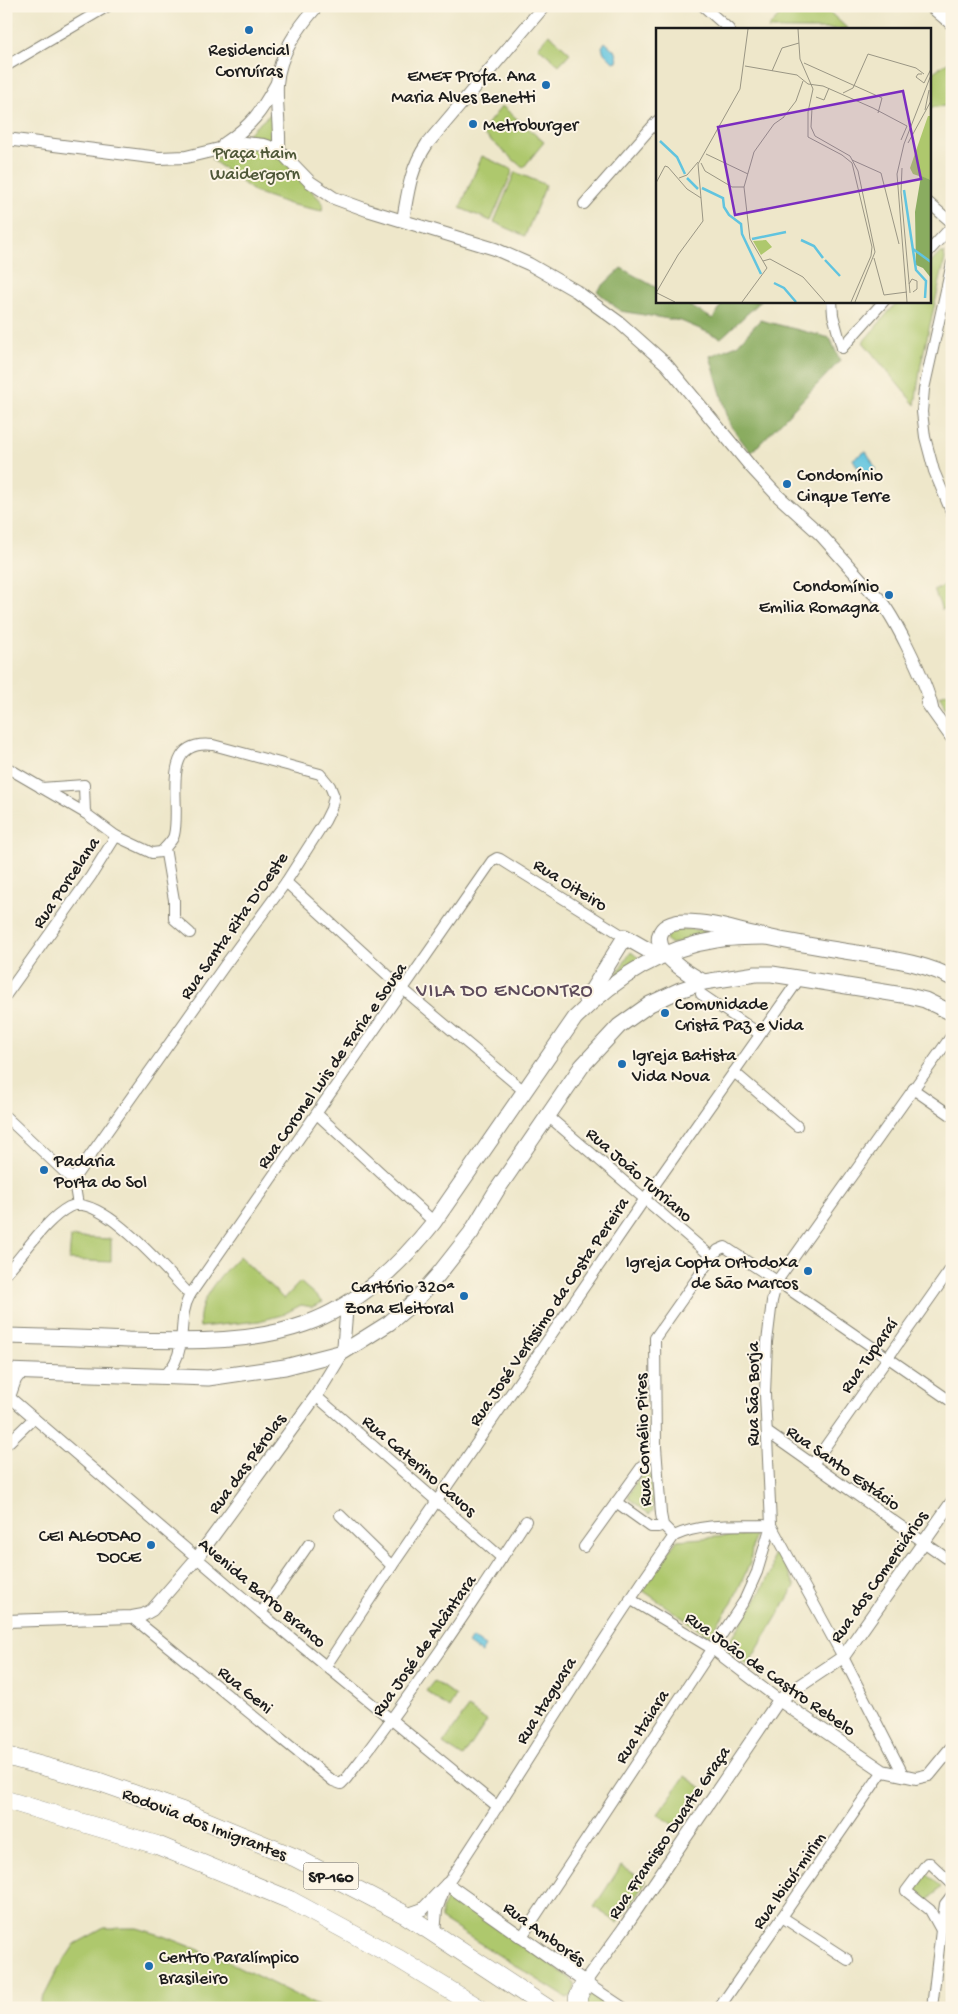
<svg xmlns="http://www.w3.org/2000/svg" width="958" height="2014" font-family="'Gochi Hand',sans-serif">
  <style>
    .green { fill: #aec86d; stroke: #657244 }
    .forest { fill: #8aac60; stroke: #53643e }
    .water { fill: #61c4df; stroke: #3e707e }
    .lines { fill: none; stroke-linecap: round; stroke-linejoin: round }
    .minor-casing { stroke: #858273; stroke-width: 12 }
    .tertiary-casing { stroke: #858273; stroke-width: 14 }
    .secondary-casing { stroke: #858273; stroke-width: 16 }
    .primary-casing { stroke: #858273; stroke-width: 17 }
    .motorway-casing { stroke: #858273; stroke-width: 19 }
    .minor { stroke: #fff; stroke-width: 10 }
    .tertiary { stroke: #fff; stroke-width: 12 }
    .secondary { stroke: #fff; stroke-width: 14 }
    .primary { stroke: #fff; stroke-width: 15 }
    .motorway { stroke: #fff; stroke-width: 18 }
    .poi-dot { fill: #1f6fb2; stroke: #fcf5e5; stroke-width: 2 }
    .labels { text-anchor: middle; stroke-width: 4; stroke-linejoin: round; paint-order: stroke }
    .shield { fill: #fcf5e5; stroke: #5f5d58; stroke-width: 1 }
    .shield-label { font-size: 16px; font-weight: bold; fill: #1c1c1c }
    .poi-label { font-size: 18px; fill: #1c1c1c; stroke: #fcf5e5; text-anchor: start }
    .park-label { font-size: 18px; fill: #4f5838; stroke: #fcf5e5 }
    .street-label { font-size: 18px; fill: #1c1c1c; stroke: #fcf5e5 }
    .quarter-label { font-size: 20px; letter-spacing: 1px; fill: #5e4c5b; stroke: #fcf5e5 }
    .inset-river { fill: none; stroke: #61c4df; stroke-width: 2.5 }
    .inset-road { fill: none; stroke: #9a9684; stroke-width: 1 }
    .view { fill: #7b2cbf; fill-opacity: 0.15; stroke: #7b2cbf; stroke-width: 2.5 }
    .inset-edge { fill: none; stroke: #1c1c1c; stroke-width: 2.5 }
  </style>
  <rect width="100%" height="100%" fill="#fcf5e5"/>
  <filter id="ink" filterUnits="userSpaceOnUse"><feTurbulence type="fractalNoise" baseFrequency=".02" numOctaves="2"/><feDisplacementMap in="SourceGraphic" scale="10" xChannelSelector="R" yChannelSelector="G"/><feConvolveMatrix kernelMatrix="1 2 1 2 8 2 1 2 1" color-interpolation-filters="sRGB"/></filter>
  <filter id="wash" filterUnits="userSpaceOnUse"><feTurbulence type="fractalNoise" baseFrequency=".0096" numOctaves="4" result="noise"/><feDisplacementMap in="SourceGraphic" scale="20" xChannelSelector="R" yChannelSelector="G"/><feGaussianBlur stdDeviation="1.12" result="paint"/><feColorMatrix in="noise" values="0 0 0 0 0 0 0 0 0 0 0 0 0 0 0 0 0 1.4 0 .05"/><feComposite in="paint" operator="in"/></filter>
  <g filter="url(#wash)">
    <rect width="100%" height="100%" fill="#eee7ca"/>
    <g class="green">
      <polygon points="787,6 827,6 825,8 848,29 768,29"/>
      <polygon points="549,34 570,53 559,65 538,47"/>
      <polygon points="952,59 952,105 929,108 929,75"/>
      <polygon points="502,106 544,142 523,168 481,132"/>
      <polygon points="273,112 278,155 323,203 322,211 289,204 255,192 211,159 228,154 245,136"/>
      <polygon points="482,156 513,170 491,221 460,208"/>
      <polygon points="515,172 546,185 525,236 494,222"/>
      <polygon points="940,253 944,253 945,259 921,364 915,405 863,342 898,301 929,301 929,265"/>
      <polygon points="949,584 952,591 952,606 942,610 934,590"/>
      <polygon points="952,691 952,705 945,708 940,695"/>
      <polygon points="686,929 720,932 671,944 667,941 666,936 669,931"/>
      <polygon points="631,952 640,959 615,976"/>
      <polygon points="71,1237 111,1239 111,1262 69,1260"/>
      <path d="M239,1256L284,1299L300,1282L323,1302L312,1307L301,1305L282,1315L259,1321L200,1327C196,1299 221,1275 239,1256Z"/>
      <path d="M650,1469L653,1511L649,1514L628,1498C632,1487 640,1476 650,1469Z"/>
      <polygon points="754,1534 750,1563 732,1603 709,1636 642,1590 677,1540"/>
      <polygon points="778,1551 795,1586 748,1665 726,1651 725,1648 755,1602 772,1570 773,1554"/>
      <polygon points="434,1681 456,1696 449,1708 426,1691"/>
      <polygon points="468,1708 487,1721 463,1757 443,1744"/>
      <polygon points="685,1776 706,1791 679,1829 658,1814"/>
      <polygon points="621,1866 646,1881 618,1923 594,1907"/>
      <polygon points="926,1872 941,1887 928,1901 912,1890"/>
      <polygon points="449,1895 570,1978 575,1985 573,1995 567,1998 441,1919 441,1910"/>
      <polygon points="104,1928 137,1928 164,1936 227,1961 322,2008 38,2008 57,1971 75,1944"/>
      <polygon points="592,1994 612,2008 585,2008 587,1996"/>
    </g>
    <g class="forest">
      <polygon points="621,268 657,288 657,301 681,301 713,319 724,301 761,301 721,338 681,321 620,311 597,291"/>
      <polygon points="760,320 830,338 840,361 751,453 730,425 710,356 737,345"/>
    </g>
    <g class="water">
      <polygon points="605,42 616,52 618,61 613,62 604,53 602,47"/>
      <polygon points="866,451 876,469 863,477 853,459"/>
      <polygon points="472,1638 485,1646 481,1653 468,1644"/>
    </g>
  </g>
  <g filter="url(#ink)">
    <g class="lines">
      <g class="minor-casing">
        <g id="minor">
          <polyline points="703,6 729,29"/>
          <polyline points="6,66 108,6"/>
          <polyline points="929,203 952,223"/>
          <polyline points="584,204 657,121"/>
          <polyline points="929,251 952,226"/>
          <polyline points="952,263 924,389 922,412 925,437 934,471 952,514"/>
          <polyline points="832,301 833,315 842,348"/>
          <polyline points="842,348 884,301"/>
          <polyline points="6,767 85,813 116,836 152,853 161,852 165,848"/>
          <polyline points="41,788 84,785 85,813"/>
          <polyline points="286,882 404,990 524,1091"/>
          <polyline points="701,994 760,1034"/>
          <polyline points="6,995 91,876 116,836"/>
          <polyline points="734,1072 797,1126"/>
          <polyline points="913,1089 952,1116"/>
          <polyline points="317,1114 434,1222"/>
          <polyline points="548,1116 712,1257"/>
          <polyline points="6,1117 74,1181"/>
          <path d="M78,1205L74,1181L77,1174L225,965L286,882L325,821L331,809L334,796L330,786L320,774L213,745C158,738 182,803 174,835C173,840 168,844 165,848L174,900V919L190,933"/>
          <path d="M6,1273C25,1253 45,1220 69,1207C100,1191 169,1274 190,1295"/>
          <path d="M163,1378C167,1373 172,1368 175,1362C186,1341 178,1316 190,1295L492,861L497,858L500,859L625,937"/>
          <polyline points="6,1394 261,1613 498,1807"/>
          <polyline points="316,1396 502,1558"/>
          <polyline points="10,1397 16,1380 22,1372"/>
          <polyline points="767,1432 952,1562"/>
          <polyline points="6,1445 34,1418"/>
          <polyline points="813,1464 952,1267"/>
          <polyline points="616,1502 651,1527 658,1527 663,1525"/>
          <polyline points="340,1515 392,1566"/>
          <polyline points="674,1536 663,1525 661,1514 656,1447 655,1338 712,1257 718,1250 725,1247 777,1281 952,1402"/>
          <polyline points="584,1547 656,1447"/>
          <polyline points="630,1599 711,1648 779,1700"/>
          <polyline points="261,1613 309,1544"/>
          <path d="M132,1617L333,1781L341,1784L346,1779C411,1696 469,1609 526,1521"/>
          <polyline points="326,1666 392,1566 644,1200 800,978"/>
          <polyline points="904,1776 843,1657 771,1525 765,1394 767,1342 772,1301 777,1281 952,1035"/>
          <path d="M447,1884C524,1769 594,1649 674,1536C703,1522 739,1526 771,1525L757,1572L744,1601L521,1938"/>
          <polyline points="952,1884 930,1863 927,1863 906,1891 930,1910 941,1930 945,1904 952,1895"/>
          <polyline points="782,1917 848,1960"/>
          <polyline points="585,1982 624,2008"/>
          <polyline points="719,2008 883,1771"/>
          <polyline points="932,2008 941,1930"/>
        </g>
      </g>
      <g class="tertiary-casing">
        <g id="tertiary">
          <path d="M317,6C298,28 279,54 277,84C276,106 280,128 279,150L310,182L334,198L367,210L495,249L529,264L576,291L620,323L666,364L751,467L777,495L820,534L872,592C891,606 927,684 932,708"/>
          <polyline points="6,139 159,158 186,157 244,143 264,145 279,150"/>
          <path d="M224,144C252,125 261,112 277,83"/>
          <path d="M403,220C408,192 410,169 427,144L544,6"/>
          <polyline points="927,703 952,738"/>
          <polyline points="6,1621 132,1617 143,1615 152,1610 197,1558 316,1396 343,1352 347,1304"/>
          <polyline points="779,1700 883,1771 916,1778 929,1775 952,1747"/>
          <polyline points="447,1884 585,1982 624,1928 779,1700 843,1657 952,1502"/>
          <polyline points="406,1915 423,1909 447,1884"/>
          <polyline points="434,1934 436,1910 442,1893"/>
        </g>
      </g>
      <g class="secondary-casing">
        <polyline id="secondary" points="932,6 952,23"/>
      </g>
      <g class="primary-casing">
        <g id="primary">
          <path d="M704,982C690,975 651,952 661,932C665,924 677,922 685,922C713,922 739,932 767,937C803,945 839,950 875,956C902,961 928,965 952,978"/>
          <polyline points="586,1000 625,937 660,957"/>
          <path d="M6,1336C47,1337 87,1338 128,1340C186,1341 249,1344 305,1324C358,1305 399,1266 434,1222L575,1018C613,980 661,948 716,940C733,937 749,937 766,937"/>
          <polyline points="6,1371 208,1378 285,1367 343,1352 389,1323 415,1301 438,1275 471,1233 497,1190 582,1066 619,1026 650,1004 680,990 704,982 756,974 772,974 909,996 925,1000 952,1013"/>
        </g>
      </g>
      <g class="motorway-casing">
        <g id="motorway">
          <polyline points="6,1756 97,1781 182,1811 296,1858 406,1915 547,2008"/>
          <polyline points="6,1800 157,1845 290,1900 399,1959 479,2008"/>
          <polyline points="578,2008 578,1997 585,1982"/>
        </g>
      </g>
      <use href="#minor" class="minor"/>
      <use href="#tertiary" class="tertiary"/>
      <use href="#secondary" class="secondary"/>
      <use href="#primary" class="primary"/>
      <use href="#motorway" class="motorway"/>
    </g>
  </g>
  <g class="poi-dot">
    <circle cx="249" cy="30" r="5"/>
    <circle cx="546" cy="85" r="5"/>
    <circle cx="473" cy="124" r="5"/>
    <circle cx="787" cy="484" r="5"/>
    <circle cx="889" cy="595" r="5"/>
    <circle cx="665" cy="1013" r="5"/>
    <circle cx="622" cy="1064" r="5"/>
    <circle cx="44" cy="1170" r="5"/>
    <circle cx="808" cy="1271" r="5"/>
    <circle cx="464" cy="1296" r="5"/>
    <circle cx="151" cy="1545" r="5"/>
    <circle cx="149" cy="1966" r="5"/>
  </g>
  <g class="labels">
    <rect class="shield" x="303.5" y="1862.5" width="55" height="27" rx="4"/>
    <g class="shield-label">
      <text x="331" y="1882">SP-160</text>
    </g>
    <g class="poi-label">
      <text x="249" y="55" text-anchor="middle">Residencial<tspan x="249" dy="21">Corruíras</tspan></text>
      <text x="536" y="81" text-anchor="end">EMEF Profa. Ana<tspan x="536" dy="21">Maria Alves Benetti</tspan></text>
      <text x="483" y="130">Metroburger</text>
      <text x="797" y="480">Condomínio<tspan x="797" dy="21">Cinque Terre</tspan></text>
      <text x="879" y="591" text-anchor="end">Condomínio<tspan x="879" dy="21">Emilia Romagna</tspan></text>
      <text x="675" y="1009">Comunidade<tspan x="675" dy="21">Cristã Paz e Vida</tspan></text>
      <text x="632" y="1060">Igreja Batista<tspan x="632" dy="21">Vida Nova</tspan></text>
      <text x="54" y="1166">Padaria<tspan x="54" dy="21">Porta do Sol</tspan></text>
      <text x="798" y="1267" text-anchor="end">Igreja Copta Ortodoxa<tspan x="798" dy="21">de São Marcos</tspan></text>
      <text x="454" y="1292" text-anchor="end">Cartório 320ª<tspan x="454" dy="21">Zona Eleitoral</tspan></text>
      <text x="141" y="1541" text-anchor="end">CEI ALGODAO<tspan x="141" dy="21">DOCE</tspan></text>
      <text x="159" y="1962">Centro Paralímpico<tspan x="159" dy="21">Brasileiro</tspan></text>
    </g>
    <g class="park-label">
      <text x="255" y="158">Praça Haim<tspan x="255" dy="21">Waidergorn</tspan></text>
    </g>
    <g class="street-label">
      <text transform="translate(65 882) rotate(-56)" y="6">Rua Porcelana</text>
      <text transform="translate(571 884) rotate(32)" y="6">Rua Oiteiro</text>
      <text transform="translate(233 925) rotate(-55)" y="6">Rua Santa Rita D'Oeste</text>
      <text transform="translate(331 1065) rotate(-55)" y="6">Rua Coronel Luis de Faria e Sousa</text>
      <text transform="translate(640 1174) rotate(41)" y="6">Rua João Turriano</text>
      <text transform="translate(548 1311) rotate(-56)" y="6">Rua José Veríssimo da Costa Pereira</text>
      <text transform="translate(868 1355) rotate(-55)" y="6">Rua Tuparaí</text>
      <text transform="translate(752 1394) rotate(-90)" y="6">Rua São Borja</text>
      <text transform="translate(642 1440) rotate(-92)" y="6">Rua Cornélio Pires</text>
      <text transform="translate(246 1463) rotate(-54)" y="6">Rua das Pérolas</text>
      <text transform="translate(420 1465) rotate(41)" y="6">Rua Caterino Cavos</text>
      <text transform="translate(844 1467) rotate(35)" y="6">Rua Santo Estácio</text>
      <text transform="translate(878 1576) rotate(-55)" y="6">Rua dos Comerciários</text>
      <text transform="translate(263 1592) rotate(40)" y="6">Avenida Barro Branco</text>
      <text transform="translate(423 1645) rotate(-55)" y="6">Rua José de Alcântara</text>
      <text transform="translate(771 1673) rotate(35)" y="6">Rua João de Castro Rebelo</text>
      <text transform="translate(246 1689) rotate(39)" y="6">Rua Geni</text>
      <text transform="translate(545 1700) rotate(-58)" y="6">Rua Itaguara</text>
      <text transform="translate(641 1726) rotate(-57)" y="6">Rua Itaiara</text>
      <text transform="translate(205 1823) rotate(21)" y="6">Rodovia dos Imigrantes</text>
      <text transform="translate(668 1832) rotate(-56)" y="6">Rua Francisco Duarte Graça</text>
      <text transform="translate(788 1880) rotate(-55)" y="6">Rua Ibicuí-mirim</text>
      <text transform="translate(545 1933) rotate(36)" y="6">Rua Amborés</text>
    </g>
    <g class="quarter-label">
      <text x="505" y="996">VILA DO ENCONTRO</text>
    </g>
  </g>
  <g transform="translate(656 28)">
    <rect width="275" height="275" fill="#eee7ca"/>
    <path d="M272,88H275V152L257,146L254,140ZM110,212L116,219L105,227L97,213Z" fill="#aec86d"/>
    <path d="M265,148L275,152V250L267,240L260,237L259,184Z" fill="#8aac60"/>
    <path class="inset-river" d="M4,113L21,129L29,146M31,150L42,161M46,160L67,170L68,179L73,187L85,196L86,206L105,246M248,162L260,242L270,253L269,270M96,211L130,204M145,212L158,218L167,230M257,221L275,234M169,232L184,248M118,255L128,260L140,274"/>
    <path class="inset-road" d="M142,1L144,31L157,61L152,84V109L186,127L196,135L216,219L215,228L195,274M148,35L226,70L222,85M89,38L141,47L152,56L167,58L217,80L251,98L245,112M116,43L126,20L143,15M266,46H262L260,49L268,55L275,41M187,65L197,60L212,26L260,40L268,46M160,69L168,72L173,60M156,80L155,99L159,108L194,128L202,143L219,224L199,274M269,82L273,62M127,90L140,73L147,53M252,115L275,73M50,126L92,146M196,132L225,145L243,216M45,135L49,143L76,159H88L98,124L118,96L128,89M246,140L245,164L254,265M23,150L31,147L42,134M0,155L9,138L12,139L31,161L45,170M45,170L42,136L84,61L92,1M218,230L228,267L251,264M107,233L114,231L147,249L169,274M253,256L256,251L261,253V261L257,264M0,265L22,227L47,193L45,170M1,265L19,274M86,274L111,240L94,211L88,159M251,274L241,146L248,116L275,47"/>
    <path class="view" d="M247,63L265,151L79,187L62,99Z"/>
    <rect width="275" height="275" class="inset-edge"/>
  </g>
  <rect width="958" height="2014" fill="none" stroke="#fcf5e5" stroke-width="25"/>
</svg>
